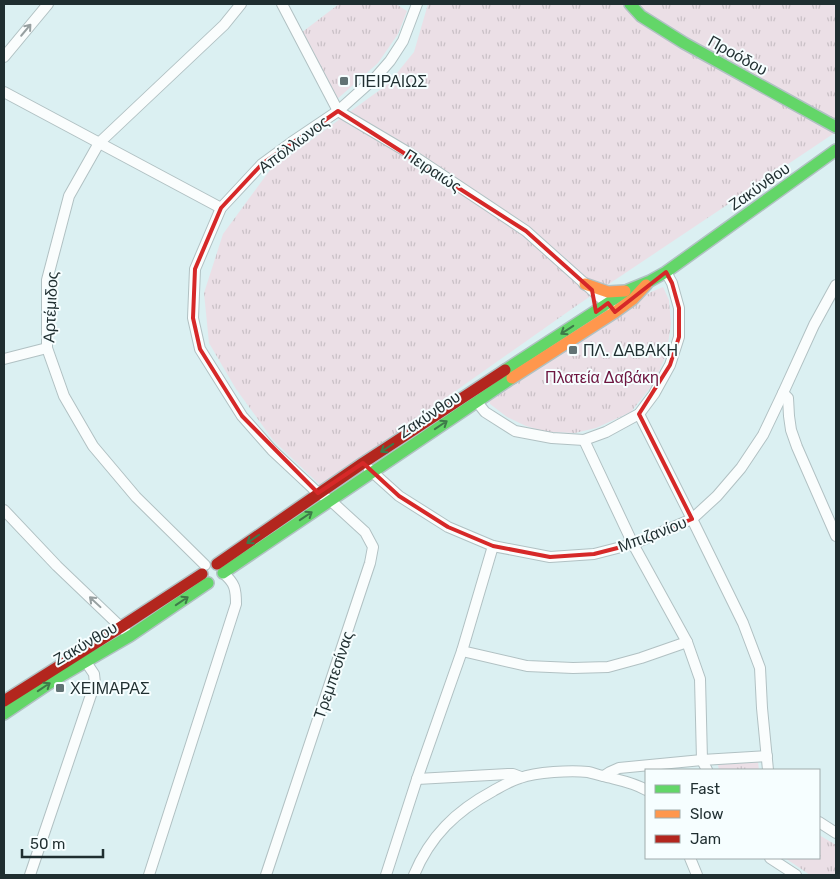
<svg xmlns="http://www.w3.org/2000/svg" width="840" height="879" font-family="Rubik,sans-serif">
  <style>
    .grass { fill: url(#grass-tufts) }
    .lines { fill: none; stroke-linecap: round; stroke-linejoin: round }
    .street-casing { stroke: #b1c1c3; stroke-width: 12 }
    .fast-casing { stroke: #b1c1c3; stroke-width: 14 }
    .slow-casing { stroke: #b1c1c3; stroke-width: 14 }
    .jam-casing { stroke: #b1c1c3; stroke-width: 14 }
    .street { stroke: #fafdfd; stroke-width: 10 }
    .fast { stroke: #63d668; stroke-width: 11 }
    .slow { stroke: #ff974d; stroke-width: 11 }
    .jam { stroke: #b3261e; stroke-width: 11 }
    .oneway { stroke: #97a0a1 }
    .oneway2 { stroke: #3e7a49 }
    .marked { fill: none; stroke: #d62828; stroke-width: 4; stroke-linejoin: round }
    .poi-dot { fill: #617274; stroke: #f6feff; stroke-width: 2 }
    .labels { text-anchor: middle; stroke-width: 4; stroke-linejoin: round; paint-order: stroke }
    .street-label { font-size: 16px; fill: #1f2e30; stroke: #f6feff }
    .poi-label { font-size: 16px; fill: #1f2e30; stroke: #f6feff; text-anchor: start }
    .park-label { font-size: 16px; fill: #6e1540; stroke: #f6feff }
  </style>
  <defs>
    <pattern id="grass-tufts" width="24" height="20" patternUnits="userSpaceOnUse" patternTransform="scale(1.25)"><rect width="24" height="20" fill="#ebdfe6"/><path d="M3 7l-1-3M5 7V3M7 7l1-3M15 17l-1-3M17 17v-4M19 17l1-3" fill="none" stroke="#c9c0c6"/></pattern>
  </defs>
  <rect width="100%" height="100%" fill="#dbf0f2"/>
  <g class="grass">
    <polygon points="339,4 396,4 407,11 398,34 378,63 335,101 301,33"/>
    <polygon points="428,4 836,4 836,132 576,306 321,486 273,440 236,389 209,343 204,293 223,234 270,170 388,84 414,52"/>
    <polygon points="663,287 669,300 671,324 666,356 653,384 631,412 596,428 575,433 547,432 526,426 507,417 490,404 490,401 651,292"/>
    <polygon points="757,753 759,770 719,770 717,760"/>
    <polygon points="819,835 836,845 836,875 810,875 785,858 819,858"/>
  </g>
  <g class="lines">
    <g class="street-casing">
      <g id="street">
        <polyline points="282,4 338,111 409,153 526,231 611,307"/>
        <polyline points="4,57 48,4"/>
        <polyline points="4,92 221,208"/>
        <polyline points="4,359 47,348"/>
        <polyline points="783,393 788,398 789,416 791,430 797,447 836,536"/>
        <polyline points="477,402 485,412 515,431 552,438 584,440 606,432 639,414 654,394 670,365 679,337 679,308 672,283 666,272"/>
        <polyline points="639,414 692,519 743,623 760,668 762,708 768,770"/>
        <polyline points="584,440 633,544 687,642 700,679 702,760 707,770"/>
        <polyline points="369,469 399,496 448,527 493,546 550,557 594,554 633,544 692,519 717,496 741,468 763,435 783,393 814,325 836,285"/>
        <polyline points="4,510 57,566 126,632"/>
        <polyline points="205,565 136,497 93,446 64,396 47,348 47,280 69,196 99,143 224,25 241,4"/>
        <polyline points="462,651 527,666 573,668 608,667 641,658 687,642"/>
        <polyline points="604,776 610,772 619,768 702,760 767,756"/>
        <polyline points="417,779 508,774 513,774 521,777"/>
        <polyline points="819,822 836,833"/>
        <polyline points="690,858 697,875"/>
        <polyline points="770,858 796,875"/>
        <polyline points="30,875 95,683 94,674 82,656"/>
        <path d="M149,875L236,604C236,589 235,583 223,573"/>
        <polyline points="266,875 370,563 373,547 365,532 330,500 318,493 272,450 242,416 200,349 193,318 195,269 221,208 262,164 292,142 338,111 376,77 390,61 403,41 417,4"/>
        <polyline points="386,875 417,779 462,651 493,546"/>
        <path d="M414,875C430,836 456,811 493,791C502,786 510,781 520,778C536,772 571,770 588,772C593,773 598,775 603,776C618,780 633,782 646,790"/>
      </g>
    </g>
    <g class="fast-casing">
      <g id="fast">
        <polyline points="630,4 641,16 684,43 836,127"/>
        <polyline points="505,370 628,290 650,281 666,272 836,150"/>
        <polyline points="223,573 512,378"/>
        <polyline points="4,714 56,679 130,636 208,583"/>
      </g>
    </g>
    <g class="slow-casing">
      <g id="slow">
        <polyline points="585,284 608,292 625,291"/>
        <polyline points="512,378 615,312 633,299 646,285"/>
      </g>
    </g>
    <g class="jam-casing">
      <g id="jam">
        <polyline points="217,564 363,463 505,370"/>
        <polyline points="4,701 121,627 202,574"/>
      </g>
    </g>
    <use href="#street" class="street"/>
    <use href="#fast" class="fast"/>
    <use href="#slow" class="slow"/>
    <use href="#jam" class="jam"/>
  </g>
  <defs><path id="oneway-shaft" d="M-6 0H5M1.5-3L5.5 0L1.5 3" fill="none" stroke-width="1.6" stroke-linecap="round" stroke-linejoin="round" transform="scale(1.25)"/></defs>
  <g class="oneway">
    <use href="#oneway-shaft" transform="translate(26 30) rotate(-50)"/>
    <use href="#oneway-shaft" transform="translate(95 602) rotate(-137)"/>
  </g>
  <g class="oneway2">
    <use href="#oneway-shaft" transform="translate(567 330) rotate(147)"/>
    <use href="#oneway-shaft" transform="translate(441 425) rotate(-34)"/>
    <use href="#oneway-shaft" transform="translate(387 448) rotate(147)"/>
    <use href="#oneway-shaft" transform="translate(306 516) rotate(-34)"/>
    <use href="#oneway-shaft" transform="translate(253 539) rotate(145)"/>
    <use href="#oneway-shaft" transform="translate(182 601) rotate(-34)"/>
    <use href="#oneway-shaft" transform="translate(44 687) rotate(-34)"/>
  </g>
  <path class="marked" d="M338,111L526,231L592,290L596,312L608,303L615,312L666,272L672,283L679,308V337L670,365L639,414L692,519L633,544L594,554L550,557L493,546L448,527L399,496L363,463L318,493L242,416L200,349L193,318L195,269L221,208L262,164Z"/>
  <g class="poi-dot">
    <rect x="339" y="76" width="10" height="10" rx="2.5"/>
    <rect x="568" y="345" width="10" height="10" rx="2.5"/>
    <rect x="55" y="683" width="10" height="10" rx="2.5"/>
  </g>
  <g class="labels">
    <g class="street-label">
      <text transform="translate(738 55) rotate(29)" y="6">Προόδου</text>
      <text transform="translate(293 144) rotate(-37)" y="6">Απόλλωνος</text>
      <text transform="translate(433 170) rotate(33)" y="6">Πειραιώς</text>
      <text transform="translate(759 186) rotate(-35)" y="6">Ζακύνθου</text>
      <text transform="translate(50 307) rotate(-87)" y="6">Αρτέμιδος</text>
      <text transform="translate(429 414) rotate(-34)" y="6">Ζακύνθου</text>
      <text transform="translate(652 534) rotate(-21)" y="6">Μπιζανίου</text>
      <text transform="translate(85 643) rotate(-30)" y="6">Ζακύνθου</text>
      <text transform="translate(333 675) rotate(-71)" y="6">Τρεμπεσίνας</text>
    </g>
    <g class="poi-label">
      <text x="354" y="87">ΠΕΙΡΑΙΩΣ</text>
      <text x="583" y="356">ΠΛ. ΔΑΒΑΚΗ</text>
      <text x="70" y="694">ΧΕΙΜΑΡΑΣ</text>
    </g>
    <g class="park-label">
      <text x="602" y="383">Πλατεία Δαβάκη</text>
    </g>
  </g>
  <rect width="840" height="879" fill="none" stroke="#1f2e30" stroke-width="10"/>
  <rect x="645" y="769" width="175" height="90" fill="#f6feff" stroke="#a0abac"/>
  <rect x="655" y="785" width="25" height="8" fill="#63d668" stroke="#a0abac"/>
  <text x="690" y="794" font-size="15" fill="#1f2e30">Fast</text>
  <rect x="655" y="810" width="25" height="8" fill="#ff974d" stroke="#a0abac"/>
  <text x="690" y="819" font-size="15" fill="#1f2e30">Slow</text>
  <rect x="655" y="835" width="25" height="8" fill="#b3261e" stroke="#a0abac"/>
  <text x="690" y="844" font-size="15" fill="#1f2e30">Jam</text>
  <path d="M22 849v8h81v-8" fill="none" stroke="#1f2e30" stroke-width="2.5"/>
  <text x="30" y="849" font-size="15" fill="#1f2e30" stroke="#f6feff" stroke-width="4" paint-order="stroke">50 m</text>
</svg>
